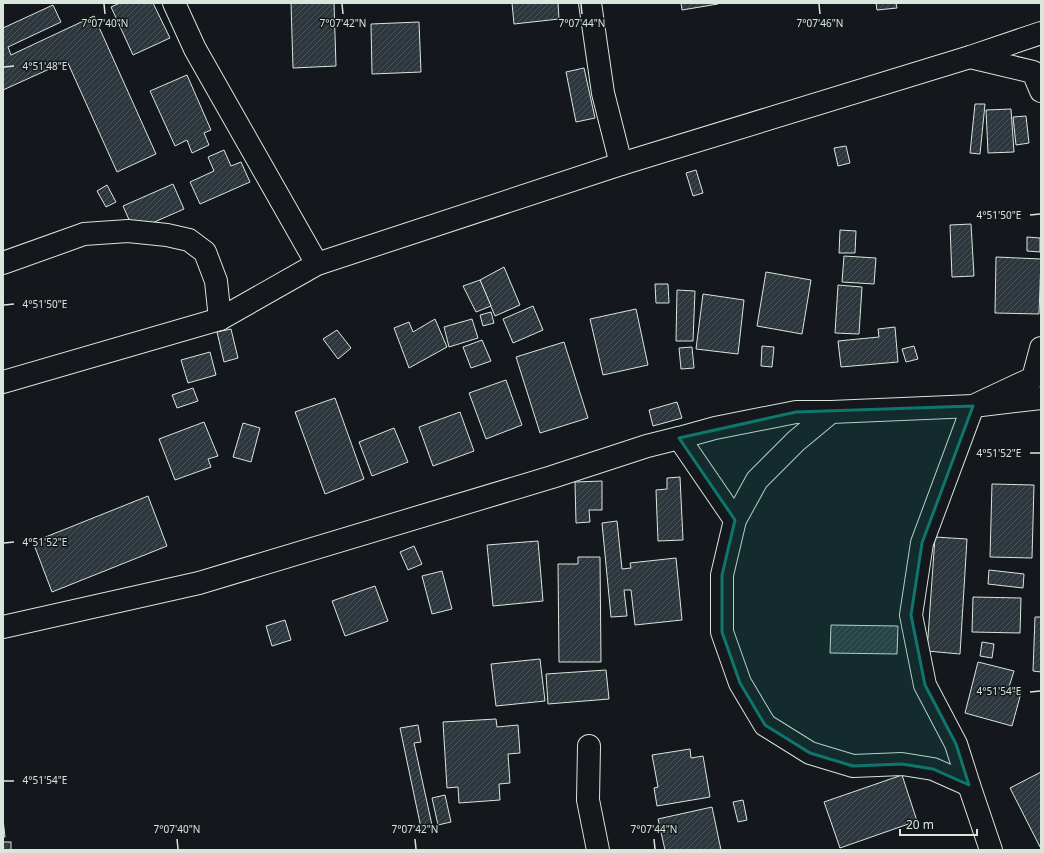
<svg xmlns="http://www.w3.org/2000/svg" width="1044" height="853" font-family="'Noto Sans',sans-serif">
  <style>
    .building { fill: url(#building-hatch); stroke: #d8e6dc }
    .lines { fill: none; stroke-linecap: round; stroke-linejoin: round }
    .minor-casing { stroke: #d8e6dc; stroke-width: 24 }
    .major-casing { stroke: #d8e6dc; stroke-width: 24 }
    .minor { stroke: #14181c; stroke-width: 22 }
    .major { stroke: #14181c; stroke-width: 22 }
    .marked { fill: #0f766e; fill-opacity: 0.2; stroke: #0f766e; stroke-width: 3; stroke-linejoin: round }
    .ticks { fill: none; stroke: #d8e6dc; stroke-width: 1.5 }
    .ticks-label { font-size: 10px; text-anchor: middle; fill: #d8e6dc; stroke: #14181c; stroke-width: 3; stroke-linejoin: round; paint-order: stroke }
  </style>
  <defs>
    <pattern id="building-hatch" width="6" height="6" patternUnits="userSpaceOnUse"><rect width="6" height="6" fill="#2c363c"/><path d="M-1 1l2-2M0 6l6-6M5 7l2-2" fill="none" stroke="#4a5358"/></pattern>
  </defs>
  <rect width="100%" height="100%" fill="#14181c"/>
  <g class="building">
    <polygon points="120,3 153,3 170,38 133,55 111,7"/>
    <polygon points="291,3 334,3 336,66 293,68"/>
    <polygon points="512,3 558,3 559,19 514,24"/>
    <polygon points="681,3 718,3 718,4 682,10"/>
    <polygon points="876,3 896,3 897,8 877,10"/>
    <polygon points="53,5 61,22 8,47 11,55 94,16 156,154 117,172 67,61 3,90 3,28"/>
    <polygon points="419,22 421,72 372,74 371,24"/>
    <polygon points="584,68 595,118 576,122 566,72"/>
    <polygon points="187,75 211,130 204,133 209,145 192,153 187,140 175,146 150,91"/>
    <polygon points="975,104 985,104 980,154 970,153"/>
    <polygon points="1011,109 1014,152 988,153 986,110"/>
    <polygon points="1026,116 1029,143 1016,145 1013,117"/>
    <polygon points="846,146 850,163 838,166 834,148"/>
    <polygon points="224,150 231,166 241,162 250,182 200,204 190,182 214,171 208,157"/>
    <polygon points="696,170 703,193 693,196 686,173"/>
    <polygon points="173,184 184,209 134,231 123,206"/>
    <polygon points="107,185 116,202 106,207 97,191"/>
    <polygon points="971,224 974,276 952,277 950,225"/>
    <polygon points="840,230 856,231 855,253 839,253"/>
    <polygon points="1027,237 1040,238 1040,252 1027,251"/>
    <polygon points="844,256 876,258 874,284 842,282"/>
    <polygon points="996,257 1041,259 1039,314 995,313"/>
    <polygon points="504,267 520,305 495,316 480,280"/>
    <polygon points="766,272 811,280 802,334 757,326"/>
    <polygon points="480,280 491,306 476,312 463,286"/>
    <polygon points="655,284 668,284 669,303 656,303"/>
    <polygon points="838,285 862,287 859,334 835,333"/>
    <polygon points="677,290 695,291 693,341 676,341"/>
    <polygon points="703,294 744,300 738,354 696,349"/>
    <polygon points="533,306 543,330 513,343 503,319"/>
    <polygon points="636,309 648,365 603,375 590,319"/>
    <polygon points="491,312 494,323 483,326 480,315"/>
    <polygon points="435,319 447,347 409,368 394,328 409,322 413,332"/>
    <polygon points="472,319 478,338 449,347 444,327"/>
    <polygon points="895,327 898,362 841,367 838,341 879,337 878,329"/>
    <polygon points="231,329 238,358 224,362 217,332"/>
    <polygon points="337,330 351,348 338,359 323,339"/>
    <polygon points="482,340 491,361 471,368 463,347"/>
    <polygon points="564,342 588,418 540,433 516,357"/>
    <polygon points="762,346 774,347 772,367 761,366"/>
    <polygon points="914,346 918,359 906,362 902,349"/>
    <polygon points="692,347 694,368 681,369 679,348"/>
    <polygon points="210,352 216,375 188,383 181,360"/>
    <polygon points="506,380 522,425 486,439 469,393"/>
    <polygon points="193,388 198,401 177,408 172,395"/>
    <polygon points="335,398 364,479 325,494 295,412"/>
    <polygon points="677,402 682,418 653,426 649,410"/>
    <polygon points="460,412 474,451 433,466 419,427"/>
    <polygon points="204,422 218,456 208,459 211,467 175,480 159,439"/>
    <polygon points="243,423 260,428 251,462 233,457"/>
    <polygon points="394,428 408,462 372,476 359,442"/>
    <polygon points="680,477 683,540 658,541 656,490 667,489 667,478"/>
    <polygon points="602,481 602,510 589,510 590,522 576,523 575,482"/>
    <polygon points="992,484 1034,485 1032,558 990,557"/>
    <polygon points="148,496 167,546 52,592 33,542"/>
    <polygon points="617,521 622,569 631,568 630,563 676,558 682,620 635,625 631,590 624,590 627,616 611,617 602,523"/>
    <polygon points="935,537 967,539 960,654 927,651"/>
    <polygon points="538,541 543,601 493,606 487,545"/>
    <polygon points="414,546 422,564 408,570 400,552"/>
    <polygon points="578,557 600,557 601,662 559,662 558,564 578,564"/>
    <polygon points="989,570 1024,574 1023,588 988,584"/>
    <polygon points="442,571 452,609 432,614 422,576"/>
    <polygon points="375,586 388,621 345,636 332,601"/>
    <polygon points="973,597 1021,598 1020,633 972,632"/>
    <polygon points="1035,617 1041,617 1041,672 1033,671"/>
    <polygon points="285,620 291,640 272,646 266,626"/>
    <polygon points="831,625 898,626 897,654 830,653"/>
    <polygon points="982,642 994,644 992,658 980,656"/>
    <polygon points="540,659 545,701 496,706 491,664"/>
    <polygon points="978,662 1014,671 1008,690 1021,693 1012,726 965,713"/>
    <polygon points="606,670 609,699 548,704 546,674"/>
    <polygon points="496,719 497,727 518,725 520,753 508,754 510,783 499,784 500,800 459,803 458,787 447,788 443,722"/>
    <polygon points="418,725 421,742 414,743 432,825 421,828 400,728"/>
    <polygon points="690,749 691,758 703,756 710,797 657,806 654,788 658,787 652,755"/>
    <polygon points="1041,772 1041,847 1040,847 1010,788"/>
    <polygon points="902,775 917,821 840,848 824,802"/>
    <polygon points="445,795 451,822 438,825 432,798"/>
    <polygon points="743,800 747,820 738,822 733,802"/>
    <polygon points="712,807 721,850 665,850 658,819"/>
    <polygon points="3,819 5,837 3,837"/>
    <rect x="3" y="842" width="8" height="8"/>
  </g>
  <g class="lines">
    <g class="minor-casing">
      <g id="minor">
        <polyline points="174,3 195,49 317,264"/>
        <polyline points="590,3 603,93 621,164"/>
        <polyline points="970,57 1033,72 1041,91"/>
        <polyline points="3,263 84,234 128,231 167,235 189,240 205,252 216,281 220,319"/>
        <polyline points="831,412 796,441 757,480 735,520 722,575 722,632 740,683 765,725 810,753 853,766 902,764 933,769 969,785"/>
        <polyline points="679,438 735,520"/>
        <polyline points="3,627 199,583 552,477 647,446 679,438 715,428 796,412 831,412 973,406 1041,398"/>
        <polyline points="589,746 588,800 598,850"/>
        <polyline points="991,850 969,785 956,744 925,685 911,615 922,543 973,406 1033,378 1041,348"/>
      </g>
    </g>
    <g class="major-casing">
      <polyline id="major" points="3,382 220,319 317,264 621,164 970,57 1041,33"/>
    </g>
    <use href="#minor" class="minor"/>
    <use href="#major" class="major"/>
  </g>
  <path class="marked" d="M973,406L922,543L911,615L925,685L956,744L969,785L933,769L902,764L853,766L810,753L765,725L740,683L722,632V575L735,520L679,438L796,412Z"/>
  <path class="ticks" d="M104,4L105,14M342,4L343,14M581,4L582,14M819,4L820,14M4,67L14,66M1030,215L1040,214M4,305L14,304M1030,453H1040M4,543L14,542M1030,692L1040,691M4,781H14M177,839L178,849M415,839L416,849M654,839L655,849"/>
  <g class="ticks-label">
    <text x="105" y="27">7°07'40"N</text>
    <text x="343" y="27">7°07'42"N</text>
    <text x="582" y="27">7°07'44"N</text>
    <text x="820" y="27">7°07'46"N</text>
    <text x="45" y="70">4°51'48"E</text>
    <text x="999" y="219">4°51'50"E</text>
    <text x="45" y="308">4°51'50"E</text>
    <text x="999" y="457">4°51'52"E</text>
    <text x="45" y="546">4°51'52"E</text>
    <text x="999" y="695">4°51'54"E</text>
    <text x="45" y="784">4°51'54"E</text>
    <text x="177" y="833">7°07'40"N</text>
    <text x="415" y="833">7°07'42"N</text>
    <text x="654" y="833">7°07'44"N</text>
  </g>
  <rect width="1044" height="853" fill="none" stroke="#d8e6dc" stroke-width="8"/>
  <path d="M900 829v6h77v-6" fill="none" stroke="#d8e6dc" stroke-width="2"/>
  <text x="906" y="829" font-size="12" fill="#d8e6dc" stroke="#14181c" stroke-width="3" paint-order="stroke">20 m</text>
</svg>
